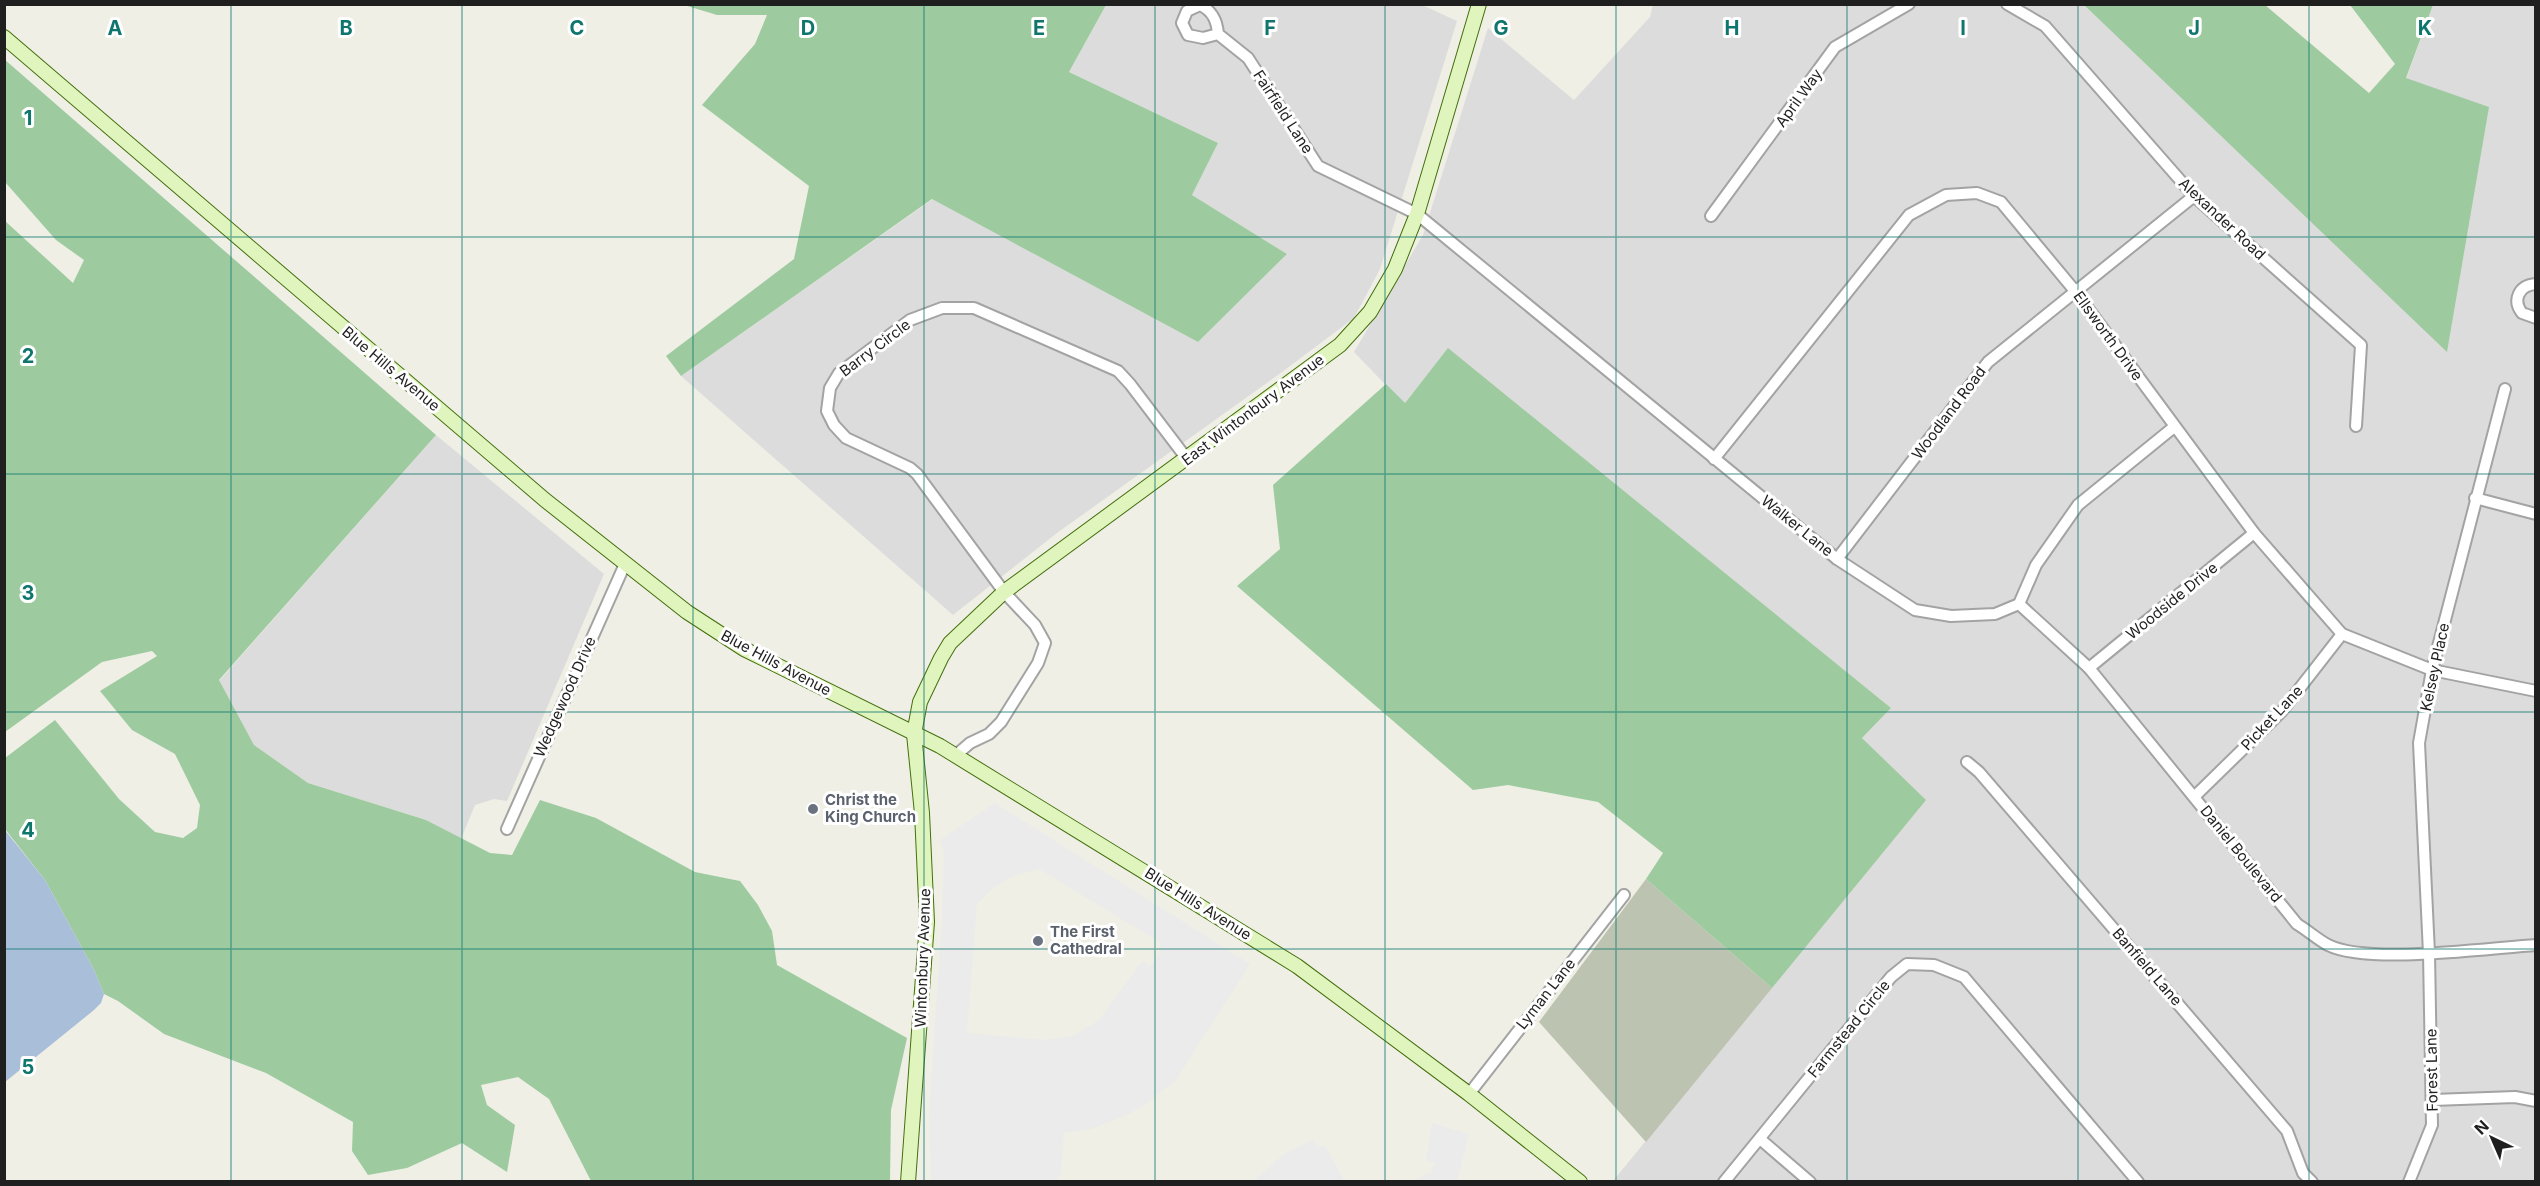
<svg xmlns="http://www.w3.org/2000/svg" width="2540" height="1186" font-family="Inter,sans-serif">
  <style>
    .residential { fill: #dddcdc }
    .construction { fill: #bdc3b1 }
    .forest { fill: #9dcb9f }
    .parking { fill: #ebebeb; fill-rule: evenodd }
    .water { fill: #a9bed9 }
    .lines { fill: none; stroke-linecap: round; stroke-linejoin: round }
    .street-casing { stroke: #a3a3a3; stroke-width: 14 }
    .secondary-casing { stroke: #436f0c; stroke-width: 16 }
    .street { stroke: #fff; stroke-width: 10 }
    .secondary { stroke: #e0f5bd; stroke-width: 14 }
    .grid { fill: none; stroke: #0f766e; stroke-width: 1.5; stroke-opacity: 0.55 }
    .worship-dot { fill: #6b7280; stroke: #fff; stroke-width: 2 }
    .labels { text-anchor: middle; stroke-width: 6; stroke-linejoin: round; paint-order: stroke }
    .street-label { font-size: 15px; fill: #1f1f1f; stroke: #fff }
    .worship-label { font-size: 15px; font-weight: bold; fill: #5b616d; stroke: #fff; text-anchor: start }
    .grid-label { font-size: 20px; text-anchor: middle; font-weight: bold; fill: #0f766e; stroke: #fff; stroke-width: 6; stroke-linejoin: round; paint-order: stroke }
  </style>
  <rect width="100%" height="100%" fill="#efefe5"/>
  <g class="residential">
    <polygon points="1420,4 1457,21 1380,269 1354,318 1282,372 1057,533 953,615 681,376 933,199 1198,342 1287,254 1192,195 1218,143 1069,72 1106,5"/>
    <polygon points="1653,4 2084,5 2447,351 2406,79 2433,5 2535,5 2535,1181 1613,1181 1925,800 1862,738 1891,708 1448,349 1404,404 1354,352 1423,235 1488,28 1574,100 1650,17"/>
    <polygon points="436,435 604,574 507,801 494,799 475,805 461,839 426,820 308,783 254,745 219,681"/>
  </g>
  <polygon class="construction" points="1646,879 1772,988 1646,1142 1539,1022"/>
  <g class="forest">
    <polygon points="684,5 1106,5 1069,72 1218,143 1192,195 1287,254 1198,342 932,199 681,376 666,356 794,259 809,186 702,105 755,44 767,15 717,15"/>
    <polygon points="2084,5 2265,5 2369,93 2395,64 2350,5 2433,5 2406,78 2489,107 2447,352"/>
    <polygon points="4,59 436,435 219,680 254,745 308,783 426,820 490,853 512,855 540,800 596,818 695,872 740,881 758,905 772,931 777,965 907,1038 891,1110 890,1181 591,1181 549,1099 518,1077 481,1085 487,1105 515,1125 507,1172 462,1143 407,1168 368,1175 352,1151 353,1122 266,1073 164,1034 118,1001 104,994 94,970 45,880 5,829 5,758 55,720 119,799 155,832 183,838 197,828 200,805 175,754 132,730 100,691 157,656 152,651 102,662 5,732 5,221 73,283 84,260 56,240 5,182"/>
    <polygon points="1448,348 1891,708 1862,738 1926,800 1772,988 1646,879 1663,853 1598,802 1508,785 1473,790 1237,586 1280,549 1273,485 1386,384 1405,403"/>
  </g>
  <g class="parking">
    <path d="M995,803L1250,964L1176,1080L1146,1104L1125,1116L1091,1129L1064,1133L1061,1174L1056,1181H931L929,1113L942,920L944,852L940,840ZM1039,869L1161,943L1159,955L1150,966L1142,961L1099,1020L1073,1036L1045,1040L967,1033L977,904L994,887L1013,876Z"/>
    <polygon points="1432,1123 1469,1134 1458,1178 1455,1181 1413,1181 1431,1172 1435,1163 1426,1160"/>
    <polygon points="1313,1140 1318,1148 1325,1145 1344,1181 1254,1181 1284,1154"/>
  </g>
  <polygon class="water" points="4,829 45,880 94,970 104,994 101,1003 94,1010 5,1082"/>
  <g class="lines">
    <g class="street-casing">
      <g id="street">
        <polyline points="2007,4 2045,26 2194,196 2361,345 2356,426"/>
        <path d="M1218,34L1203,38L1188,35L1182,23L1187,11L1200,5C1213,11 1217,21 1218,34L1248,58L1318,166L1417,214L1837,559L1915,610L1951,616L1995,614L2019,604L2036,565L2078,505L2174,427"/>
        <polyline points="1711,216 1835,47 1909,4"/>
        <path d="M2536,284C2519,285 2512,300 2522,313L2536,318"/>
        <polyline points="1714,459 1909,215 1946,195 1977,193 2001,202 2075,291 2254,533 2342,634 2432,670 2536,691"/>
        <polyline points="2475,498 2536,514"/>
        <polyline points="1837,559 1988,362 2194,196"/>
        <path d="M2019,604L2089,668L2297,924C2307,930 2317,939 2328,945C2368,965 2488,948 2536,945"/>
        <polyline points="2089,668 2254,533"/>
        <polyline points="955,756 970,743 989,734 1001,722 1038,663 1045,643 1035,625 1004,592 917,474 910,468 846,438 834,425 827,411 830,388 839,373 910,320 942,308 974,308 1118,371 1130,384 1187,459"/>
        <polyline points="1967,762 1979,772 2287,1131 2303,1173 2312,1182"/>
        <polyline points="2195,796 2282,711 2342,634"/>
        <polyline points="507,829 625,564"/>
        <polyline points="1469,1094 1624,895"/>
        <polyline points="2433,1100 2515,1097 2536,1101"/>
        <polyline points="1760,1139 1810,1182"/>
        <polyline points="1724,1182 1891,977 1907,964 1934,965 1964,977 2138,1182"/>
        <polyline points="2409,1182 2432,1125 2429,953 2419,743 2432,670 2505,389"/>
      </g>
    </g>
    <g class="secondary-casing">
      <g id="secondary">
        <polyline points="4,37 545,500 687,612 744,649 940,746 1297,966 1469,1094 1580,1182"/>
        <polyline points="908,1182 927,922 922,813 914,734 920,702 941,658 950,643 1004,592 1340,345 1370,312 1395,269 1417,214 1479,4"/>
      </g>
    </g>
    <use href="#street" class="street"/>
    <use href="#secondary" class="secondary"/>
  </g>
  <path class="grid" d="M231,4V1182M462,4V1182M693,4V1182M924,4V1182M1155,4V1182M1385,4V1182M1616,4V1182M1847,4V1182M2078,4V1182M2309,4V1182M4,237H2536M4,474H2536M4,712H2536M4,949H2536"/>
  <g class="worship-dot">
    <circle cx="813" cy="809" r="6"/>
    <circle cx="1038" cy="941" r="6"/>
  </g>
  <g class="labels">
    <g class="street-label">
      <text transform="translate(1799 98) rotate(-54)" y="5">April Way</text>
      <text transform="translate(1283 112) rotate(57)" y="5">Fairfield Lane</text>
      <text transform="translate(2222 219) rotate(43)" y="5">Alexander Road</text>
      <text transform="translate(2108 336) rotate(54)" y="5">Ellsworth Drive</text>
      <text transform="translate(875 348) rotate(-37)" y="5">Barry Circle</text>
      <text transform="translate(391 369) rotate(40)" y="5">Blue Hills Avenue</text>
      <text transform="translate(1253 410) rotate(-37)" y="5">East Wintonbury Avenue</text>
      <text transform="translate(1949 413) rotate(-53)" y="5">Woodland Road</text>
      <text transform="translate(1797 526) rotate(39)" y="5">Walker Lane</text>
      <text transform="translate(2172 601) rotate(-39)" y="5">Woodside Drive</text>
      <text transform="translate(776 663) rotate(28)" y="5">Blue Hills Avenue</text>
      <text transform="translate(2435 667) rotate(-78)" y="5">Kelsey Place</text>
      <text transform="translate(565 697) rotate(-66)" y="5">Wedgewood Drive</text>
      <text transform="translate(2272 718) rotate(-47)" y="5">Picket Lane</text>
      <text transform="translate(2241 854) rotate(51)" y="5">Daniel Boulevard</text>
      <text transform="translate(1198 904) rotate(32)" y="5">Blue Hills Avenue</text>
      <text transform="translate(923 958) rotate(-88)" y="5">Wintonbury Avenue</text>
      <text transform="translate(2147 967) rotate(49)" y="5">Banfield Lane</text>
      <text transform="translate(1546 994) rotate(-52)" y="5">Lyman Lane</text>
      <text transform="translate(1849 1029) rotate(-51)" y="5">Farmstead Circle</text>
      <text transform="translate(2432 1070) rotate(-91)" y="5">Forest Lane</text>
    </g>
    <g class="worship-label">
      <text x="825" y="805">Christ the<tspan x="825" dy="17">King Church</tspan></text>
      <text x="1050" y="937">The First<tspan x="1050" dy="17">Cathedral</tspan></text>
    </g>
  </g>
  <g class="grid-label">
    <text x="115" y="35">A</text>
    <text x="346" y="35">B</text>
    <text x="577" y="35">C</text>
    <text x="808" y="35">D</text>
    <text x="1039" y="35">E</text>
    <text x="1270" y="35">F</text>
    <text x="1501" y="35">G</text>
    <text x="1732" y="35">H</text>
    <text x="1963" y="35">I</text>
    <text x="2194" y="35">J</text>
    <text x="2425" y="35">K</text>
    <text x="28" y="125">1</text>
    <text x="28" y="363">2</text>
    <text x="28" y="600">3</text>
    <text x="28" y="837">4</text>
    <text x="28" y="1074">5</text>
  </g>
  <rect width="2540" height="1186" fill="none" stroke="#1f1f1f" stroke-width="12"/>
  <g transform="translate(2492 1138) rotate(316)" stroke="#ffffff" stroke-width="4.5" paint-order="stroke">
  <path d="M0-4.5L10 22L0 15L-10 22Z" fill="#1f1f1f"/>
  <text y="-9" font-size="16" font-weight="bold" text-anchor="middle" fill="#1f1f1f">N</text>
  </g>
</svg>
